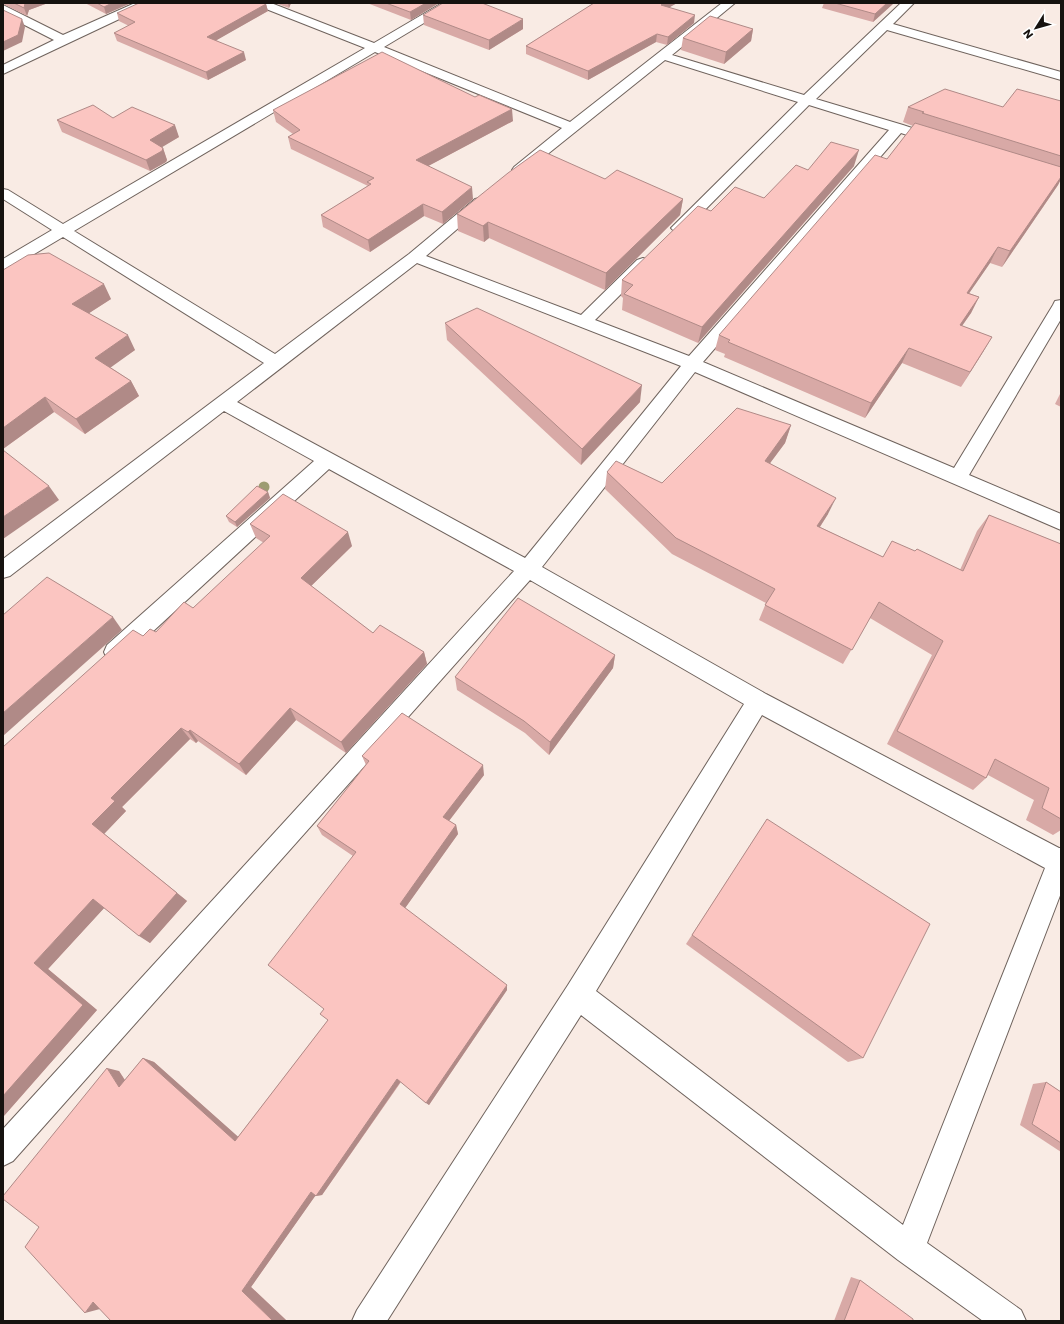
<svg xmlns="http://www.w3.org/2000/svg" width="1064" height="1324" font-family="Poppins,sans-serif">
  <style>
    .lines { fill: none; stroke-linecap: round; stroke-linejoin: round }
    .street-casing { stroke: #6f635d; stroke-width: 2 }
    .street { fill: #fff; fill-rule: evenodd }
    .tree { fill: #9d9c72 }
    .wall { fill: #d8a9a6 }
    .shaded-wall { fill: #b08a87 }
    .building { fill: #fbc5c1; stroke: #b08a87 }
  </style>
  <rect width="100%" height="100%" fill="#f9ebe4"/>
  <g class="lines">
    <g class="street-casing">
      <g id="street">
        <polygon points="135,3 151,3 149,5 3,74 3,65 54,40 3,14 3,5 63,35"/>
        <path d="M254,3H271L374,43L442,3H456L454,5L384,47L570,122L722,3H735L672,55L804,95L901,3H914L893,24L1061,72V80L887,30L816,99L903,125L915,129L917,132L915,135L910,136L901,133L703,362L954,468L1053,305L1055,301L1061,300V319L969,475L1061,514V530L695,372L542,567L766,694L1059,848H1061V893L927,1243L1021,1310L1026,1321H983L898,1260L581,1015L387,1321H352L357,1310L568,985L744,704L530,580L13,1161L3,1166V1129L514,571L329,469L123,659L115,661L107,659L104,652L107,645L314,461L224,411L10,576L3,578V559L264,363L63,237L9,269L3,271V259L52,230L3,199V189L8,190L63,224L365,48L256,5ZM375,52L562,128L514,167L512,170L514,173L519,174L524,173L665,60L798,102L674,225L671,228L674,231L679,233L684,231L809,105L889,130L689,356L595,320L649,266L651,263L649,260L643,258L637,260L581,315L426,256L485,205L487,202L485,199L480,198L475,199L409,254L275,354L74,231ZM417,263L681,366L525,558L237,402ZM762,715L1045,868L903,1225L596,991Z"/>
      </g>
    </g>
    <use href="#street" class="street"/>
  </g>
  <circle class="tree" cx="264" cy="487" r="5.5"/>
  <g class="wall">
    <polygon points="3,3 48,3 29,10 27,16 3,4"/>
    <polygon points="85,3 131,3 106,14"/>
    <polygon points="275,3 291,3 289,8"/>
    <polygon points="367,3 439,3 411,20"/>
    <polygon points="594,3 677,3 669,7 694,23 667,45 656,42 588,80 526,54 526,46"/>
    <polygon points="824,3 894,3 873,22 822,8"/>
    <polygon points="266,4 268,11 216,40 246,60 208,80 117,41 114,33 129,26 119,21 117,13"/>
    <polygon points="423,15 523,29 489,50 424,25"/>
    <polygon points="753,29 751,41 724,64 681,50 683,38"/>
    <polygon points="1061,101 1061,179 1058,185 1002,267 990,263 969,293 979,297 971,313 962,326 992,337 983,352 961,387 902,363 865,418 724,357 725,354 715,350 719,335 887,159 913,126 903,122 908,107 1003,107"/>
    <polygon points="273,110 513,121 428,166 473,199 443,224 424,216 370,252 323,227 321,215 368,186 291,149 288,137 293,134 276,122"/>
    <polygon points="113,118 179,137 161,147 163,148 167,160 166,162 150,171 62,132 57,120"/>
    <polygon points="854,166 698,343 622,310 623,298 621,296 622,280 711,211 764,198 808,170"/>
    <polygon points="605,179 683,199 680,215 605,290 489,238 484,242 458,231 457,214"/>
    <polygon points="3,270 111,299 89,313 135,350 110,367 131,381 139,396 85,434 54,412 3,449"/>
    <polygon points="445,323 640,402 581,465 447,340"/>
    <polygon points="1061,392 1061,407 1055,404"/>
    <polygon points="791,425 785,443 770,463 828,514 820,527 883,557 915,551 960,570 977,531 989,515 1061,544 1061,830 1053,835 1026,820 1034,800 988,775 986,778 973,790 887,744 932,655 870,618 843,664 759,620 766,603 672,554 605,489 607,472 662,483"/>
    <polygon points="268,492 270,498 237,527 229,522 226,516"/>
    <polygon points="250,524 352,546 311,586 373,633 424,652 427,664 346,753 296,720 246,775 198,741 196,743 190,739 122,807 126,811 104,834 187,901 150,943 104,908 48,969 97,1010 3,1117 143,636 156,632 193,608 264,543 256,538"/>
    <polygon points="615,655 613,668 549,755 525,733 457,690 455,677"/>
    <polygon points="362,756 484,775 449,821 456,825 458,834 405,908 507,990 429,1105 401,1082 322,1195 315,1196 251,1287 286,1320 285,1321 111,1321 39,1227 119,1071 125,1080 143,1058 154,1062 238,1137 328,1020 324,1009 353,856 322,835 317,826 366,765"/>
    <polygon points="767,819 863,1058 848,1062 686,944"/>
    <polygon points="1046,1082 1061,1092 1061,1152 1020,1125 1033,1084"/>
    <polygon points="851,1277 860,1280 913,1321 834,1321"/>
  </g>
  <g class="shaded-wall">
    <polygon points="25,3 48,3 29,10 27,16 24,8"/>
    <polygon points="112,3 131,3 106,14 104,7"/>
    <polygon points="288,3 291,3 289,8"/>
    <polygon points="426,3 439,3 411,20 410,12"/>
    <polygon points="664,3 677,3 660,13 661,5"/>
    <polygon points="887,3 894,3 873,22 875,14"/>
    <polygon points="266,4 268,11 210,44 207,37"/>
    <polygon points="695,15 694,23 667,45 668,37"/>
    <polygon points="22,19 25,27 22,42 3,51 3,42"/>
    <polygon points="523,19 523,29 489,50 489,40"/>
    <polygon points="753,29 751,41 724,64 726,52"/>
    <polygon points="657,34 656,42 588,80 588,71"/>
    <polygon points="244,52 246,60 208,80 206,72"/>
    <polygon points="512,109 513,121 417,172 416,160"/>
    <polygon points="175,125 179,137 154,152 150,140"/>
    <polygon points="163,148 167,160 166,162 150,171 146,160"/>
    <polygon points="859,150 854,166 698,343 702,327"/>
    <polygon points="1061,177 1061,179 1058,185 1002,267 1010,251"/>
    <polygon points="472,187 473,199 443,224 442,212"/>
    <polygon points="683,199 680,215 605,290 606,273"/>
    <polygon points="423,204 424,216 370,252 368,240"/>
    <polygon points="488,222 489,238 484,242 483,226"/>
    <polygon points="998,247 990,263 959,308 967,293"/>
    <polygon points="104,284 111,299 80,319 72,304"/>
    <polygon points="979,297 971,313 952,340 960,325"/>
    <polygon points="128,335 135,350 103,373 95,358"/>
    <polygon points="992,337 983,352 961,387 970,372"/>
    <polygon points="909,348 902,363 865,418 871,403"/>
    <polygon points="131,381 139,396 85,434 76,419"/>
    <polygon points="642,385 640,402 581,465 582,449"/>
    <polygon points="45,397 54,412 3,449 3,428"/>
    <polygon points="791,425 785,443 759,478 765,461"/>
    <polygon points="49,486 59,500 3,539 3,517"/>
    <polygon points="268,492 270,498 237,527 235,522"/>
    <polygon points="836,498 828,514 810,542 817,526"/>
    <polygon points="348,532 352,546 306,591 301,578"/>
    <polygon points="113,617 122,630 3,736 3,713"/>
    <polygon points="424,652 427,664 346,753 341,742"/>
    <polygon points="615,655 613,668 549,755 550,742"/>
    <polygon points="290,708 296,720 246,775 239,764"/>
    <polygon points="181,728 190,739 122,807 126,811 104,834 187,901 150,943 139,936 92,824 111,798"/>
    <polygon points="190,730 198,741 196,743 188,732"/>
    <polygon points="483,765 484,775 445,826 443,817"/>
    <polygon points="456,825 458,834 403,911 400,904"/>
    <polygon points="93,899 106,906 48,969 97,1010 3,1117 3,1096 34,963"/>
    <polygon points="507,985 507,990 429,1105 426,1103"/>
    <polygon points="143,1058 154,1062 244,1142 235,1141"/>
    <polygon points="107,1068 119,1071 131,1090 119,1087"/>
    <polygon points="397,1079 401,1081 322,1195 316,1196"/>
    <polygon points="311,1192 318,1192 251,1287 286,1320 285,1321 273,1321 242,1291"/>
    <polygon points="93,1302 100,1309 85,1313"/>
  </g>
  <g class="building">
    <polygon points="14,3 25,3 24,8"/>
    <polygon points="97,3 112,3 104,7"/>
    <polygon points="139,3 264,3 266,4 207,37 244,52 206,72 114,33 135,22 117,13"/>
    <polygon points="386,3 426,3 410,12"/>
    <polygon points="443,3 482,3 523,19 489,40 423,15"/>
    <polygon points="594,3 664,3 661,5 695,15 668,37 657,34 588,71 526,46"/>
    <polygon points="835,3 887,3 875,14"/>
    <polygon points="3,10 22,19 18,35 3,42"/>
    <polygon points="710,16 753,29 726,52 683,38"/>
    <polygon points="382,52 475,97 479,95 512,109 416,160 472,187 442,212 423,204 368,240 321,215 371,184 367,182 374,178 288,137 300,130 273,110"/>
    <polygon points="945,89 1003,107 1017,89 1061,101 1061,156 922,113 924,112 908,107"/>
    <polygon points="93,105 113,118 132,107 175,125 150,140 163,148 162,151 146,160 57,120"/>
    <polygon points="915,123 1061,167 1061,177 1010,251 998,247 967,293 979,297 960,325 992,337 970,372 909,348 871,403 728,342 730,340 719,335 875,155 887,159"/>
    <polygon points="831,142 859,150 702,327 624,294 633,285 622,280 698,206 711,211 735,187 764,198 796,165 808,170"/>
    <polygon points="540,150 605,179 617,170 683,199 606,273 488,222 483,226 457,214 508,173"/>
    <polygon points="49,253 104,284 72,304 128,335 95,358 131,381 76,419 45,397 3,428 3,270 28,255"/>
    <polygon points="477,308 642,385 582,449 445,323"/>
    <polygon points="737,408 791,425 765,461 836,498 817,526 883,557 892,541 915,551 917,549 963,571 989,515 1061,544 1061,819 1042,808 1049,788 995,759 986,778 897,731 943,641 879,602 852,650 765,605 775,589 676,538 607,472 616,461 662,483"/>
    <polygon points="3,450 49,486 3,517"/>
    <polygon points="257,486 268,492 235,522 226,516"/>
    <polygon points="283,494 348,532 301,578 373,633 380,625 424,652 341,742 290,708 239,764 190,730 188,732 181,728 111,798 115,801 92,824 177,893 139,936 93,899 34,963 83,1005 3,1096 3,747 133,630 143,636 150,629 156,632 184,602 193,608 270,536 250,524"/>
    <polygon points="47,577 113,617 3,713 3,615"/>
    <polygon points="518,598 615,655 550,742 524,721 455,677"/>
    <polygon points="402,713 483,765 443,817 456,825 400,904 507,985 426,1103 397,1079 316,1196 311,1192 242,1291 273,1321 111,1321 93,1302 85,1313 25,1247 39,1227 3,1199 3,1196 107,1068 119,1087 143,1058 235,1141 328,1020 320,1014 324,1009 268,965 356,852 317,826 369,761 362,756"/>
    <polygon points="767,819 930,924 863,1058 692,935"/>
    <polygon points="1046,1082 1061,1092 1061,1143 1032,1124"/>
    <polygon points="860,1280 913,1319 913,1321 844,1321"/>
  </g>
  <rect width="1064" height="1324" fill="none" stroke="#16120f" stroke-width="8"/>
  <g transform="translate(1036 28) rotate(233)" stroke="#ffffff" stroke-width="3" paint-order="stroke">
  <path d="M0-3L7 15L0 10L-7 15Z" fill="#16120f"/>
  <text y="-6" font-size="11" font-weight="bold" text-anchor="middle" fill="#16120f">N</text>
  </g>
</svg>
